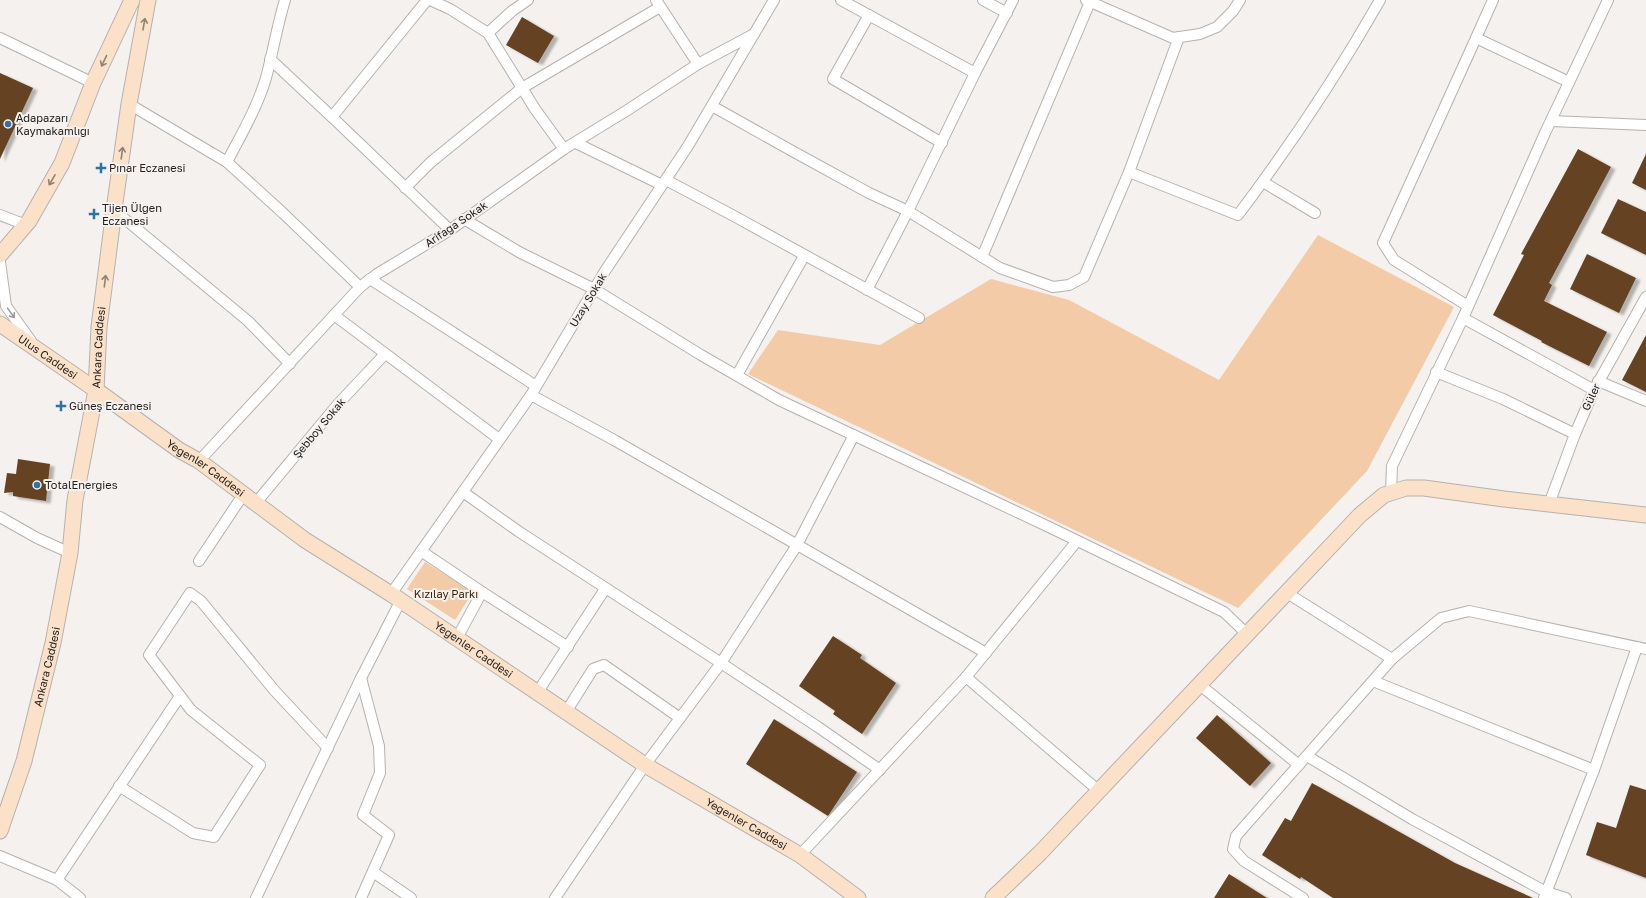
<svg xmlns="http://www.w3.org/2000/svg" width="1646" height="898" font-family="'Golos Text',sans-serif">
  <style>
    .green { fill: #f3cba6 }
    .building { fill: #654320; filter: url(#shadow) }
    .lines { fill: none; stroke-linecap: round; stroke-linejoin: round }
    .street-casing { stroke: #b5b2af; stroke-width: 12 }
    .secondary-casing { stroke: #b5b2af; stroke-width: 17 }
    .street { stroke: #fff; stroke-width: 10 }
    .secondary { stroke: #fae1c8; stroke-width: 15 }
    .oneway { stroke: #8f8275 }
    .oneway2 { stroke: #9c9c9c }
    .poi-dot { fill: #2c73a8; stroke: #f4f1ee; stroke-width: 1.5 }
    .labels { text-anchor: middle; stroke-width: 4; stroke-linejoin: round; paint-order: stroke }
    .poi-label { font-size: 11px; fill: #242322; stroke: #f4f1ee; text-anchor: start }
    .street-label { font-size: 11px; fill: #242322; stroke: #f4f1ee }
    .park-label { font-size: 11px; fill: #3e2305; stroke: #f4f1ee }
  </style>
  <defs>
    <filter id="shadow"><feDropShadow dx="4.5" dy="2.5" stdDeviation="1" flood-color="#0004"/></filter>
  </defs>
  <rect width="100%" height="100%" fill="#f4f1ee"/>
  <g class="green">
    <polygon points="1318,235 1454,307 1367,471 1238,608 748,374 778,330 880,345 991,279 1069,300 1219,380"/>
    <polygon points="425,562 473,592 455,620 407,589"/>
  </g>
  <g class="building">
    <polygon points="522,17 554,36 538,63 506,45"/>
    <polygon points="0,73 33,88 0,159"/>
    <polygon points="1578,149 1611,167 1549,283 1552,285 1544,301 1607,332 1589,366 1541,342 1542,341 1493,315 1524,255 1521,254"/>
    <polygon points="1646,154 1646,190 1632,183"/>
    <polygon points="1618,199 1646,212 1646,255 1601,233"/>
    <polygon points="1587,254 1636,278 1619,313 1570,289"/>
    <polygon points="1646,335 1646,392 1622,380"/>
    <polygon points="18,459 50,464 46,501 13,496 13,492 4,493 7,473 16,474"/>
    <polygon points="833,636 862,655 860,658 896,683 862,734 833,714 835,711 799,686"/>
    <polygon points="1217,715 1271,763 1250,786 1196,738"/>
    <polygon points="774,719 857,772 828,816 746,764"/>
    <polygon points="1312,783 1455,863 1533,898 1333,898 1301,877 1300,879 1262,855 1285,818 1291,821"/>
    <polygon points="1630,785 1646,790 1646,878 1586,855 1597,822 1616,828"/>
    <polygon points="1229,874 1267,898 1214,898"/>
  </g>
  <g class="lines">
    <g class="street-casing">
      <g id="street">
        <polyline points="427,0 332,117 450,230"/>
        <polyline points="430,0 450,9 488,33"/>
        <polyline points="528,0 512,11 488,33 535,109 564,149"/>
        <polyline points="656,0 698,64"/>
        <polyline points="841,0 975,73 908,211 867,290"/>
        <polyline points="983,0 1007,13"/>
        <polyline points="1086,0 1173,38 1200,34 1217,27 1233,11 1240,0"/>
        <polyline points="1493,0 1476,38 1569,82"/>
        <polyline points="869,15 833,79 942,143"/>
        <polyline points="0,38 93,83"/>
        <polyline points="270,59 332,117"/>
        <polyline points="975,73 1013,0"/>
        <polyline points="129,104 227,162 284,214 360,287"/>
        <polyline points="712,106 794,152 869,193 908,211 1000,268 1053,287 1069,285 1084,277 1129,172 1179,37"/>
        <polyline points="1551,121 1646,125"/>
        <polyline points="576,143 662,185"/>
        <path d="M227,162C241,135 257,108 266,78C273,52 277,26 285,0"/>
        <path d="M1129,172L1238,215C1290,146 1338,74 1380,0"/>
        <polyline points="666,180 734,216 919,318"/>
        <polyline points="1263,182 1315,213"/>
        <polyline points="405,188 431,162 522,88 660,7"/>
        <polyline points="114,210 248,321 290,364"/>
        <polyline points="0,215 26,225"/>
        <polyline points="464,219 519,252 594,289 701,355 779,400 1049,527 1224,612 1247,634"/>
        <polyline points="982,257 1090,2"/>
        <polyline points="0,262 6,306 31,341"/>
        <polyline points="370,279 536,386"/>
        <polyline points="1468,306 1394,260 1383,243 1476,38"/>
        <polyline points="334,315 499,439"/>
        <polyline points="1463,318 1594,390"/>
        <polyline points="1436,372 1503,399 1575,434"/>
        <polyline points="737,375 804,256"/>
        <polyline points="1598,381 1646,401"/>
        <polyline points="531,395 614,440 986,653"/>
        <polyline points="854,435 797,545 721,663 818,727 880,770"/>
        <polyline points="199,461 360,287 377,274 450,230 564,149 626,111 698,64 754,34"/>
        <polyline points="463,492 518,531 721,663 645,765 555,898"/>
        <polyline points="1391,493 1392,466 1463,318 1545,133 1608,0"/>
        <polyline points="255,504 338,404 385,354"/>
        <polyline points="1549,504 1575,434 1594,390 1646,297"/>
        <polyline points="0,517 37,538 70,553"/>
        <polyline points="421,551 482,592"/>
        <polyline points="199,561 243,495"/>
        <polyline points="1287,593 1392,659"/>
        <polyline points="391,594 531,395 605,271 688,146 774,0"/>
        <polyline points="457,638 482,592 568,647"/>
        <polyline points="966,677 1099,791"/>
        <polyline points="1373,681 1594,770"/>
        <polyline points="1200,685 1299,765"/>
        <polyline points="537,693 605,589"/>
        <polyline points="566,712 593,669 604,665 680,718"/>
        <polyline points="1307,756 1412,819 1546,892 1566,898"/>
        <polyline points="119,786 193,833 214,837 260,765 191,710 149,655 190,593 201,601 274,690 328,748"/>
        <polyline points="800,855 966,677 1077,541"/>
        <polyline points="0,856 57,880 80,898"/>
        <polyline points="373,872 411,898"/>
        <polyline points="57,880 180,696"/>
        <polyline points="256,898 360,680 401,600"/>
        <polyline points="361,898 389,835 363,815 380,773 379,746 361,678"/>
        <polyline points="1303,898 1244,861 1233,849 1236,836 1392,659 1441,618 1469,611 1646,649"/>
        <polyline points="1544,898 1594,770 1637,647"/>
      </g>
    </g>
    <g class="secondary-casing">
      <g id="secondary">
        <polyline points="0,255 29,221 62,163 93,83 132,0"/>
        <path id="s1" d="M0,324L96,390L179,450L199,461L305,540L391,594L645,765L800,855L858,898"/>
        <path id="s2" d="M0,831L24,761L53,643L70,553L75,500L96,390L99,327L114,210L129,104L148,0"/>
        <polyline points="993,898 1040,853 1360,515 1384,495 1406,488 1424,488 1504,499 1646,515"/>
      </g>
    </g>
    <use href="#street" class="street"/>
    <use href="#secondary" class="secondary"/>
  </g>
  <defs><path id="oneway-shaft" d="M-6 0H5M1.5-3L5.5 0L1.5 3" fill="none" stroke-width="1.6" stroke-linecap="round" stroke-linejoin="round"/></defs>
  <g class="oneway">
    <use href="#oneway-shaft" transform="translate(144 24) rotate(-80)"/>
    <use href="#oneway-shaft" transform="translate(104 61) rotate(115)"/>
    <use href="#oneway-shaft" transform="translate(122 153) rotate(-82)"/>
    <use href="#oneway-shaft" transform="translate(52 180) rotate(120)"/>
    <use href="#oneway-shaft" transform="translate(105 281) rotate(-83)"/>
  </g>
  <use class="oneway2" href="#oneway-shaft" transform="translate(11 313) rotate(54)"/>
  <g class="poi-dot">
    <circle cx="8" cy="124" r="4"/>
    <path d="M99 162h4v4h4v4h-4v4h-4v-4h-4v-4h4z"/>
    <path d="M92 208h4v4h4v4h-4v4h-4v-4h-4v-4h4z"/>
    <path d="M59 400h4v4h4v4h-4v4h-4v-4h-4v-4h4z"/>
    <circle cx="37" cy="485" r="4"/>
  </g>
  <g class="labels">
    <g class="poi-label">
      <text x="16" y="122">Adapazarı<tspan x="16" dy="13">Kaymakamlığı</tspan></text>
      <text x="109" y="172">Pınar Eczanesi</text>
      <text x="102" y="212">Tijen Ülgen<tspan x="102" dy="13">Eczanesi</tspan></text>
      <text x="69" y="410">Güneş Eczanesi</text>
      <text x="45" y="489">TotalEnergies</text>
    </g>
    <g class="street-label">
      <text transform="translate(456 224) rotate(-34)" y="4">Arifağa Sokak</text>
      <text transform="translate(588 300) rotate(-59)" y="4">Uzay Sokak</text>
      <text dy="4" stroke="none"><textPath href="#s2" startOffset="495">Ankara Caddesi</textPath></text>
      <text dy="4" stroke="none"><textPath href="#s1" startOffset="58">Ulus Caddesi</textPath></text>
      <text transform="translate(1591 397) rotate(-65)" y="4">Güler</text>
      <text transform="translate(319 428) rotate(-50)" y="4">Şebboy Sokak</text>
      <text dy="4" stroke="none"><textPath href="#s1" startOffset="251">Yeğenler Caddesi</textPath></text>
      <text dy="4" stroke="none"><textPath href="#s1" startOffset="575">Yeğenler Caddesi</textPath></text>
      <text dy="4" stroke="none"><textPath href="#s2" startOffset="171">Ankara Caddesi</textPath></text>
      <text dy="4" stroke="none"><textPath href="#s1" startOffset="899">Yeğenler Caddesi</textPath></text>
    </g>
    <g class="park-label">
      <text x="446" y="598">Kızılay Parkı</text>
    </g>
  </g>
</svg>
